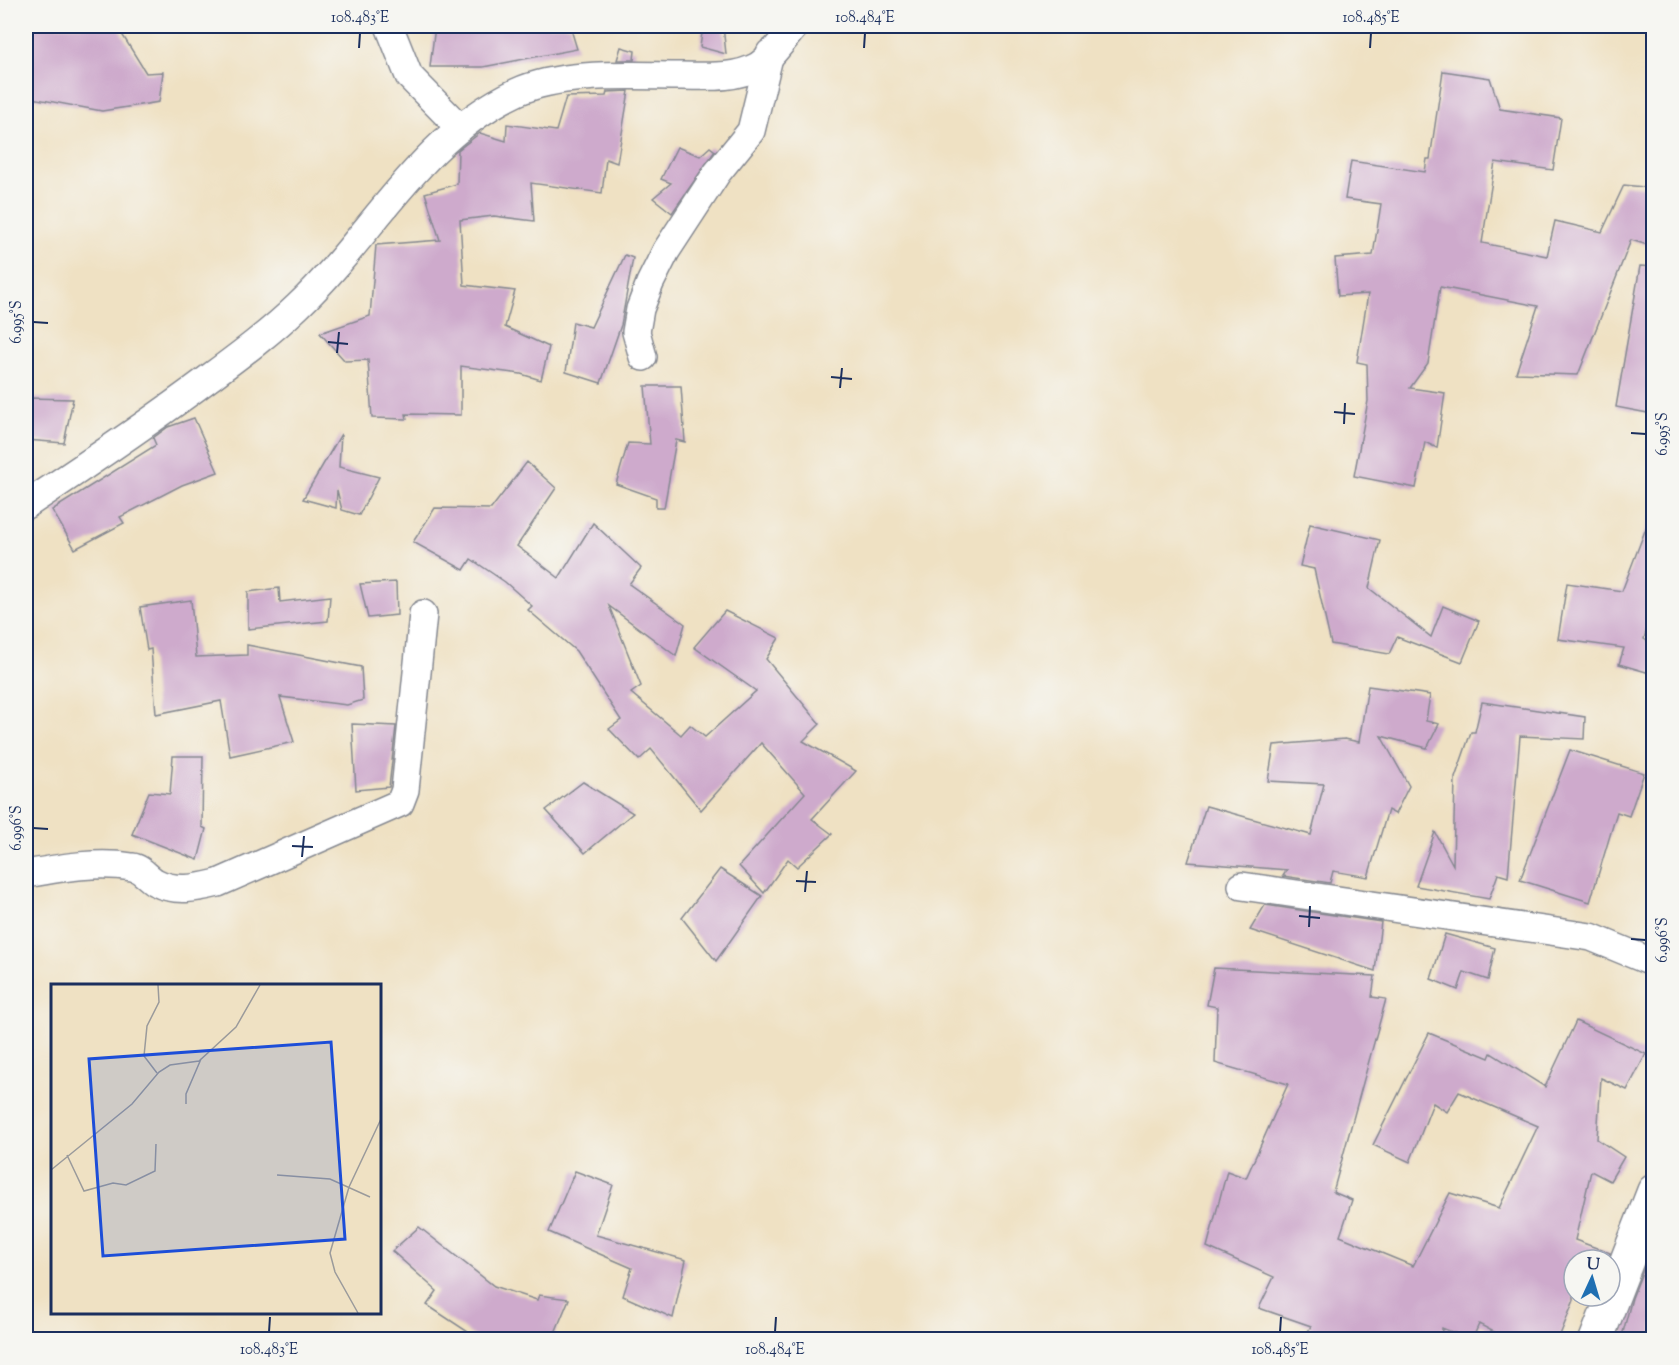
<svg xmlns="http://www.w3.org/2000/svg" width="1679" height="1365" font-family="'Sorts Mill Goudy',serif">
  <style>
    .building { fill: #ceaacc }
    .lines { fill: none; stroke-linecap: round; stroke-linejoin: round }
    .minor-casing { stroke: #858890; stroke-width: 30 }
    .tertiary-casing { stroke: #858890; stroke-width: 36 }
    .minor { stroke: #fff; stroke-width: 27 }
    .tertiary { stroke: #fff; stroke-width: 33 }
    .ticks { fill: none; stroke: #1b2f5e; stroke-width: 2 }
    .inset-road { fill: none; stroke: #9a9a9b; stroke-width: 1.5 }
    .view { fill: #1d4ed8; fill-opacity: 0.15; stroke: #1d4ed8; stroke-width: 3 }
    .inset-edge { fill: none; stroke: #1b2f5e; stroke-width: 3 }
    .neatline { fill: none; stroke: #1b2f5e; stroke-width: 2 }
    .ticks-label { font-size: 15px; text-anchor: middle; fill: #1b2f5e }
  </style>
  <rect width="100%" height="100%" fill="#f6f6f2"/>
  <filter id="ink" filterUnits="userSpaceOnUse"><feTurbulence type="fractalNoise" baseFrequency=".0167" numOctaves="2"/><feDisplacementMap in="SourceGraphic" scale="12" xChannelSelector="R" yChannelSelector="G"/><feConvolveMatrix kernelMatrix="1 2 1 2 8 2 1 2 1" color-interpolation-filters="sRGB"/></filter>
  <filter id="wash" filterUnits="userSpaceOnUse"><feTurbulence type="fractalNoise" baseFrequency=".008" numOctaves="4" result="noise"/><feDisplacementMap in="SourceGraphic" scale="24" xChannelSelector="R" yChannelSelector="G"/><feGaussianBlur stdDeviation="1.35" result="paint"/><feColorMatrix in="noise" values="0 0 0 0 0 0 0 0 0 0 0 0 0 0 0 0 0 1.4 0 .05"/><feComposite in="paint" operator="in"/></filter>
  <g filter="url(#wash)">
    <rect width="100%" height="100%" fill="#efe1c3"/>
    <g id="blocks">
      <g class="building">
        <polygon points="26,26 117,26 146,73 163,72 159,102 102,111 26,97"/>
        <polygon points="435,26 570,26 577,49 483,67 430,67"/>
        <polygon points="703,26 723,26 726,54 700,47"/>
        <polygon points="621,47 635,51 634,60 617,60"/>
        <polygon points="1443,71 1490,78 1500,109 1561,118 1553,170 1495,162 1482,243 1547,256 1555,221 1602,232 1624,185 1653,188 1653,223 1651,246 1631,240 1578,375 1516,373 1538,306 1440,287 1428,363 1410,388 1445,393 1437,448 1425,442 1416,488 1354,476 1368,401 1367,364 1357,362 1368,294 1338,296 1335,258 1373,255 1381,204 1345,199 1351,161 1425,172 1427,159 1430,159"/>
        <polygon points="629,91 617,163 606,159 602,193 531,183 534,221 494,216 460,220 464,285 515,291 505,327 549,347 541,380 521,374 461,366 461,415 406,414 407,419 372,418 368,360 345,361 320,333 370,316 376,245 440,240 425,193 457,184 458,150 480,133 506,141 507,124 556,131 566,97 606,96 607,92"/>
        <polygon points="677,147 700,156 710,147 715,151 672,213 653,198 671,183 661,179"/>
        <polygon points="625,255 633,258 621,325 601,383 566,372 573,322 591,327"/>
        <polygon points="1640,266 1653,267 1653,414 1616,407"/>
        <polygon points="645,386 681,386 685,442 676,440 664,508 656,508 656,498 616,484 628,443 650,444"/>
        <polygon points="26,398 73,399 64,443 26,440"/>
        <polygon points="194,418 218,472 182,485 120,517 124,523 75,549 52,510 156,445 153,438 168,427"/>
        <polygon points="341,434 339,467 379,477 359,515 342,510 337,490 336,508 303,499"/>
        <polygon points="527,462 556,488 517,546 559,578 593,523 641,568 629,584 685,624 676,656 609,606 641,686 631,693 681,735 690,725 705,737 756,691 694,647 725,611 779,638 766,659 820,724 803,741 856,771 812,819 832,834 797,867 788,859 764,893 739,866 805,793 761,743 701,810 651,749 639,760 609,729 621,720 576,651 528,610 532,606 505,582 471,559 464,570 413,542 435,508 491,509"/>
        <polygon points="1651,515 1653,515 1653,607 1644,639 1653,645 1653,674 1619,664 1624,648 1558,639 1567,583 1622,591"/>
        <polygon points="1310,524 1380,540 1369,588 1431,637 1443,606 1479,621 1462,662 1397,637 1389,654 1331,644 1314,569 1300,566"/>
        <polygon points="396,582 397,615 368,618 360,584"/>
        <polygon points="279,588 280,602 330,596 328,621 248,629 248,592"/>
        <polygon points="191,600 196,657 247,655 247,645 361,667 363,700 347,705 280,697 294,742 230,756 221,701 156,714 151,649 147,650 140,607"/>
        <polygon points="1368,686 1430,695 1426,721 1439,724 1427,748 1381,736 1409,786 1395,814 1388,810 1368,877 1333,871 1330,883 1283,876 1287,870 1188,862 1206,806 1311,835 1324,784 1268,781 1274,745 1345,739 1359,742"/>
        <polygon points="1482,702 1585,717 1584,739 1520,736 1508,877 1498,874 1489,899 1416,886 1435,832 1453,865 1455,778 1471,732 1475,732"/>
        <polygon points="352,724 396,726 389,787 356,790"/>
        <polygon points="1570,750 1644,773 1629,816 1617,812 1590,902 1520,880"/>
        <polygon points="173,756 203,756 202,827 206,829 198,860 132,834 149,792 170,794"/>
        <polygon points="583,782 633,813 585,853 546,810"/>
        <polygon points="720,869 762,896 716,961 682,918"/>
        <polygon points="1265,905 1381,922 1375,971 1250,930"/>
        <polygon points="1445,934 1495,948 1488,980 1464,972 1458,990 1431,979"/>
        <polygon points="1214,968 1375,976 1372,997 1386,999 1333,1192 1352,1200 1340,1236 1413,1266 1450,1193 1499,1208 1538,1126 1459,1092 1447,1112 1433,1103 1410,1162 1373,1145 1429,1033 1489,1058 1491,1053 1545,1087 1576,1021 1646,1054 1627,1090 1601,1078 1597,1139 1624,1157 1610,1181 1591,1171 1575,1240 1610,1253 1607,1260 1574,1260 1574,1300 1558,1340 1509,1340 1479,1324 1472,1340 1442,1328 1441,1340 1303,1340 1311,1326 1259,1308 1274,1277 1207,1247 1227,1171 1246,1178 1288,1084 1215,1063 1217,1007 1207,1005"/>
        <polygon points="575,1171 613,1185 596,1235 686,1260 673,1318 623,1296 632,1268 549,1232"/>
        <polygon points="419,1227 494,1286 537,1300 539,1295 569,1299 552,1340 477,1338 427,1305 437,1291 392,1251"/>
        <polygon points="1651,1250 1653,1250 1653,1340 1621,1340 1632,1298"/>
      </g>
    </g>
  </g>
  <g filter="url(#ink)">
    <use href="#blocks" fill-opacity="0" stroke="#858890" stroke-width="1.5"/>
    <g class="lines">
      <g class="minor-casing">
        <g id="minor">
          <polyline points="389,26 409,76 460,128"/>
          <polyline points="643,357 636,332 640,309 650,283 666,251 717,173 751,131 770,53"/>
          <path d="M26,505C88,464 149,423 209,378C240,355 270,333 298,306C372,236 420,137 517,92C563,71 631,76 681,76C706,76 733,79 756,67C771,59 784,38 795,26"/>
          <path d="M26,874C60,868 97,861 132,867C141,868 147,877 155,882C176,893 197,888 218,883L400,803L405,790L423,614"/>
          <polyline points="1242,886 1591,937 1654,963"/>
        </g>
      </g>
      <g class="tertiary-casing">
        <polyline id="tertiary" points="1596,1340 1654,1191"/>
      </g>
      <use href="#minor" class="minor"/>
      <use href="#tertiary" class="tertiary"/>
    </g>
  </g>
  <path class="ticks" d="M359,48L360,33M864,48L865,33M1370,48L1371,33M33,322L48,323M328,342L348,344M337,353L339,332M831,377L852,379M840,388L842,368M1334,412L1355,414M1344,424L1345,403M1631,433L1646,434M33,828L48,829M292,846L313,847M302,857L304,836M796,881L816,882M805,892L807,871M1299,916L1320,918M1309,927L1310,906M1631,939L1646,940M269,1332L270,1317M775,1332L776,1317M1280,1332L1281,1317"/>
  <g transform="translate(51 984)">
    <rect width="330" height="330" fill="#efe1c3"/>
    <path class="inset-road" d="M106,89L93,72L96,42L108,18L107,1M135,120V110L150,75M16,171L33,207L62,199L75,201L104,187L105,160M0,186L81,120L108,88L119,81L148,77L185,43L209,1M226,191L279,195L319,213M307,329L284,288L279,269L298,203L330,135"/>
    <path class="view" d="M280,58L294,255L52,272L38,75Z"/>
    <rect width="330" height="330" class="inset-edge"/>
  </g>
  <rect width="1679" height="1365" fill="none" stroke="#f6f6f2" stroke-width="66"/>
  <g transform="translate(1592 1278) rotate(4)"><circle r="28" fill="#f6f6f2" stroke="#9ea6b7" stroke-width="1.5"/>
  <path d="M0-4.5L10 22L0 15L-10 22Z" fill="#1f6fb2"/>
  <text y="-9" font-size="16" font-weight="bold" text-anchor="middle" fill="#1b2f5e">U</text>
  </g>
  <rect x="33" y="33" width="1613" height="1299" class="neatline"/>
  <g class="ticks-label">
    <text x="360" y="22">108.483°E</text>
    <text x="865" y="22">108.484°E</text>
    <text x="1371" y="22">108.485°E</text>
    <text transform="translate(16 322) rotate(-90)" y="5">6.995°S</text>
    <text transform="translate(1662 434) rotate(-90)" y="5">6.995°S</text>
    <text transform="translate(16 828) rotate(-90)" y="5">6.996°S</text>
    <text transform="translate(1662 940) rotate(-90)" y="5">6.996°S</text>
    <text x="269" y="1354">108.483°E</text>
    <text x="775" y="1354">108.484°E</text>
    <text x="1280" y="1354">108.485°E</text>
  </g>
</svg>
